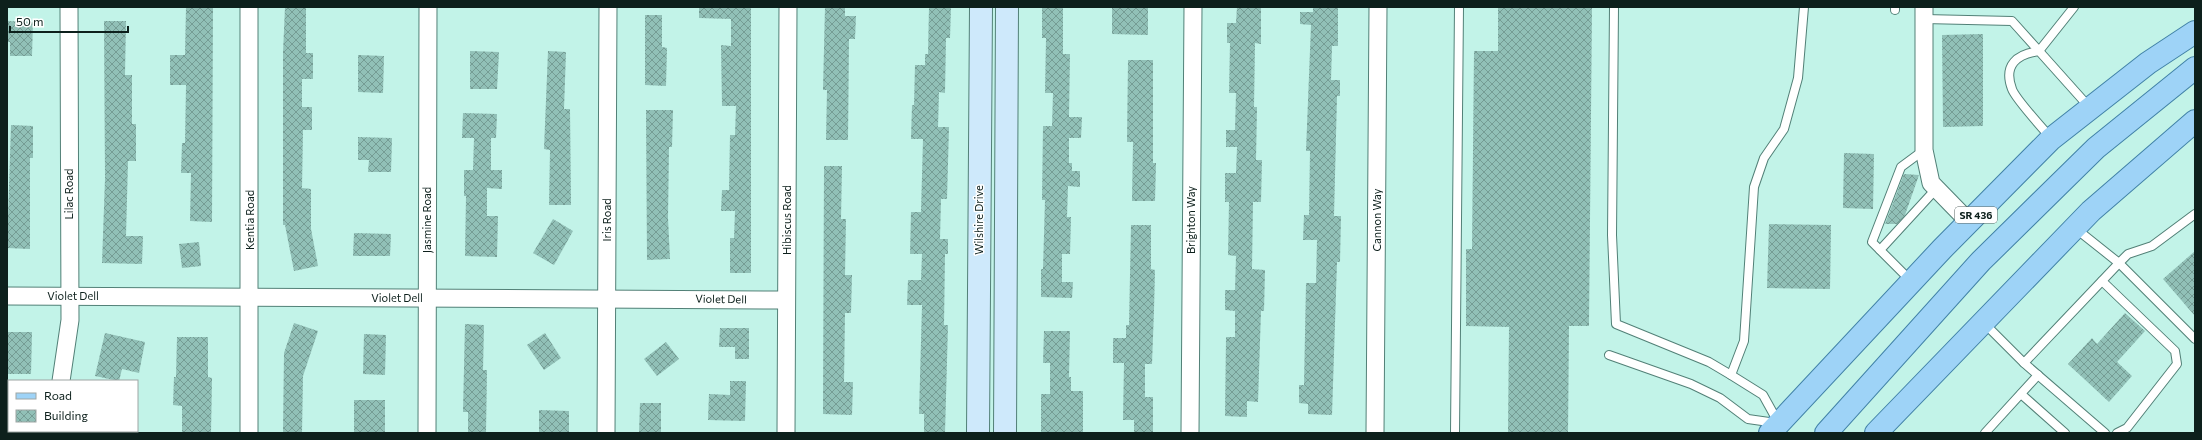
<svg xmlns="http://www.w3.org/2000/svg" width="2202" height="440" font-family="Commissioner,sans-serif">
  <style>
    .building { fill: url(#building-cross-hatch) }
    .lines { fill: none; stroke-linecap: round; stroke-linejoin: round }
    .lane-casing { stroke: #528077; stroke-width: 10 }
    .street-casing { stroke: #528077; stroke-width: 19 }
    .secondary-casing { stroke: #528077; stroke-width: 24 }
    .primary-casing { stroke: #4182a7; stroke-width: 24 }
    .lane { stroke: #fff; stroke-width: 8 }
    .street { stroke: #fff; stroke-width: 17 }
    .secondary { stroke: #cee9fb; stroke-width: 22 }
    .primary { stroke: #9ed3f7; stroke-width: 22 }
    .labels { text-anchor: middle; stroke-width: 3; stroke-linejoin: round; paint-order: stroke }
    .shield { fill: #fff; stroke: #566360; stroke-width: 1 }
    .shield-label { font-size: 10px; font-weight: bold; fill: #0d201c }
    .street-label { font-size: 11px; fill: #0d201c; stroke: #fff }
  </style>
  <defs>
    <pattern id="building-cross-hatch" width="8" height="8" patternUnits="userSpaceOnUse"><rect width="8" height="8" fill="#91c0b7"/><path d="M0 0l8 8M0 8l8-8" fill="none" stroke="#759c94"/></pattern>
  </defs>
  <rect width="100%" height="100%" fill="#c2f3e8"/>
  <g class="building">
    <polygon points="186,7 213,7 212,222 190,221 191,173 181,173 182,143 185,143 186,85 170,85 170,55 185,55"/>
    <polygon points="285,7 306,7 306,53 313,53 313,79 302,79 302,107 312,107 312,130 303,130 302,188 311,189 311,229 318,266 294,271 285,225 283,225 283,53"/>
    <polygon points="699,7 751,7 751,273 730,273 730,238 734,238 735,211 721,211 722,190 729,190 730,135 735,135 736,106 722,106 721,45 731,46 731,19 699,18"/>
    <polygon points="825,7 845,7 845,16 856,16 855,39 849,39 848,140 826,140 827,90 823,90"/>
    <polygon points="929,7 951,7 950,38 946,38 945,93 939,92 938,127 949,127 947,199 941,199 940,239 948,239 948,254 945,254 944,325 948,325 945,433 924,433 924,414 919,414 922,305 907,305 908,280 921,280 922,254 910,254 911,212 921,212 923,139 911,139 912,105 914,105 915,65 925,65 925,54 928,54"/>
    <polygon points="1042,7 1063,7 1063,54 1070,54 1069,117 1082,117 1081,138 1069,138 1069,163 1072,163 1072,171 1080,171 1080,187 1068,186 1067,217 1071,217 1070,254 1062,254 1062,282 1073,282 1072,298 1041,297 1041,269 1043,269 1045,200 1042,200 1043,126 1052,126 1053,93 1045,93 1046,38 1042,38"/>
    <polygon points="1112,7 1148,7 1148,35 1112,34"/>
    <polygon points="1237,7 1261,7 1261,44 1255,43 1254,107 1257,107 1256,160 1262,160 1261,202 1253,202 1252,269 1265,270 1264,311 1261,311 1258,402 1247,401 1247,417 1225,416 1226,337 1235,337 1235,311 1225,310 1225,290 1235,290 1236,256 1228,255 1229,202 1225,202 1225,173 1236,173 1237,147 1226,147 1226,130 1235,130 1236,93 1229,93 1230,43 1227,43 1227,23 1236,23"/>
    <polygon points="1313,7 1338,7 1338,46 1332,46 1331,80 1340,80 1340,96 1337,96 1334,216 1341,216 1340,262 1337,262 1332,415 1308,414 1308,404 1299,403 1299,385 1304,385 1306,283 1316,283 1317,240 1303,240 1304,215 1309,215 1310,151 1306,151 1311,25 1300,24 1300,12 1313,12"/>
    <polygon points="1498,7 1592,7 1589,326 1569,326 1568,433 1508,433 1509,327 1466,326 1466,249 1472,249 1474,51 1498,51"/>
    <polygon points="645,15 662,15 662,47 667,48 666,86 645,85"/>
    <polygon points="7,21 33,22 32,56 10,56 10,42 7,42"/>
    <polygon points="104,21 126,21 125,75 132,75 132,124 136,124 136,161 128,161 126,236 143,236 142,264 102,263 105,179"/>
    <polygon points="1983,34 1983,126 1943,127 1942,35"/>
    <polygon points="470,51 499,52 497,89 470,89"/>
    <polygon points="548,51 566,52 564,109 570,109 571,205 549,205 550,150 544,149"/>
    <polygon points="358,55 384,56 383,93 358,92"/>
    <polygon points="1128,60 1153,60 1153,163 1156,163 1155,201 1132,201 1133,142 1127,142"/>
    <polygon points="646,110 673,110 672,147 669,147 668,218 670,259 647,260"/>
    <polygon points="463,113 497,114 496,138 491,138 491,170 502,170 502,189 487,188 487,216 498,216 497,257 465,256 466,196 464,196 464,170 473,170 474,138 462,138"/>
    <polygon points="11,125 33,126 33,158 30,158 30,249 7,248"/>
    <polygon points="358,137 392,138 391,172 368,172 369,160 358,160"/>
    <polygon points="1844,153 1874,154 1873,209 1843,208"/>
    <polygon points="824,166 842,166 841,219 846,219 845,275 852,275 851,313 845,313 844,382 853,382 852,415 823,414"/>
    <polygon points="1904,174 1919,175 1905,215 1897,224 1885,224"/>
    <polygon points="553,219 573,231 554,265 533,253"/>
    <polygon points="1769,224 1831,225 1830,289 1767,288"/>
    <polygon points="1131,225 1151,225 1151,269 1155,270 1154,310 1152,364 1145,364 1145,397 1153,397 1153,433 1134,433 1134,420 1123,420 1124,363 1113,363 1113,338 1126,338 1126,325 1129,325"/>
    <polygon points="354,233 391,234 390,256 353,256"/>
    <polygon points="199,242 201,266 182,268 179,244"/>
    <polygon points="2195,251 2195,316 2163,279"/>
    <polygon points="2125,313 2145,331 2117,362 2132,376 2109,402 2068,364 2092,338 2097,344"/>
    <polygon points="294,323 318,331 303,376 302,433 283,433 284,353"/>
    <polygon points="465,324 484,325 483,370 487,370 486,433 468,433 468,412 463,412"/>
    <polygon points="720,328 749,328 749,359 735,359 735,347 719,347"/>
    <polygon points="1044,331 1070,331 1069,377 1071,377 1071,391 1083,391 1083,433 1041,433 1041,394 1050,394 1050,363 1043,363"/>
    <polygon points="7,332 32,332 31,374 7,374"/>
    <polygon points="105,333 145,342 139,373 122,369 119,381 95,376"/>
    <polygon points="545,333 561,358 544,370 527,345"/>
    <polygon points="364,334 386,335 385,375 363,374"/>
    <polygon points="177,337 208,337 208,377 212,378 211,433 182,433 182,406 173,405 174,377 176,377"/>
    <polygon points="666,342 679,359 657,376 644,359"/>
    <polygon points="730,381 746,381 745,421 708,420 709,394 730,395"/>
    <rect x="354" y="400" width="31" height="33"/>
    <polygon points="640,403 661,403 661,433 639,433"/>
    <polygon points="539,410 569,411 569,433 539,433"/>
  </g>
  <g class="lines">
    <g class="lane-casing">
      <g id="lane">
        <polyline points="1614,7 1612,235 1616,324 1709,362 1731,375 1763,395 1778,422"/>
        <polyline points="1895,7 1895,10"/>
        <polyline points="1924,19 2012,21 2039,51 2074,7"/>
        <path d="M2051,138C2043,129 2015,98 2012,89C2003,65 2017,54 2039,51L2090,108"/>
        <polyline points="2075,228 2119,263 2128,254 2152,246 2195,214"/>
        <polyline points="1880,250 1872,242 1901,167 1924,150"/>
        <polyline points="1911,281 1880,250 1936,189"/>
        <polyline points="2102,281 2175,351 2177,364 2127,428 2117,433"/>
        <polyline points="1984,323 2024,363 2119,263 2195,339"/>
        <polyline points="1609,355 1691,384 1720,398 1748,419 1776,423"/>
        <polyline points="2024,363 2105,433"/>
        <polyline points="1731,375 1744,341 1754,187 1764,158 1784,129 1798,78 1804,7"/>
        <polyline points="2021,394 2065,433"/>
        <polyline points="1455,433 1459,7"/>
        <polyline points="1985,433 2038,375"/>
      </g>
    </g>
    <g class="street-casing">
      <g id="street">
        <polyline points="1924,7 1924,150 1931,183 1969,222"/>
        <polyline points="7,296 786,300"/>
        <polyline points="61,381 70,320 69,7"/>
        <polyline points="61,431 61,433"/>
        <polyline points="249,433 249,7"/>
        <polyline points="427,433 428,7"/>
        <polyline points="606,433 608,7"/>
        <polyline points="786,433 788,7"/>
        <polyline points="1190,433 1193,7"/>
        <polyline points="1375,433 1378,7"/>
      </g>
    </g>
    <g class="secondary-casing">
      <g id="secondary">
        <polyline points="978,433 981,7"/>
        <polyline points="1005,433 1007,7"/>
      </g>
    </g>
    <g class="primary-casing">
      <g id="primary">
        <polyline points="1770,433 1942,249 2051,139 2148,63 2195,32"/>
        <polyline points="1826,433 1981,261 2096,148 2195,68"/>
        <polyline points="1876,433 2091,211 2195,121"/>
      </g>
    </g>
    <use href="#lane" class="lane"/>
    <use href="#street" class="street"/>
    <use href="#secondary" class="secondary"/>
    <use href="#primary" class="primary"/>
  </g>
  <g class="labels">
    <rect class="shield" x="1955" y="207" width="42" height="16" rx="3"/>
    <g class="shield-label">
      <text x="1976" y="219">SR 436</text>
    </g>
    <g class="street-label">
      <text transform="translate(69 194) rotate(-90)" y="4">Lilac Road</text>
      <text transform="translate(250 220) rotate(-90)" y="4">Kentia Road</text>
      <text transform="translate(427 220) rotate(-90)" y="4">Jasmine Road</text>
      <text transform="translate(607 220) rotate(-90)" y="4">Iris Road</text>
      <text transform="translate(787 220) rotate(-90)" y="4">Hibiscus Road</text>
      <text transform="translate(979 220) rotate(-90)" y="4">Wilshire Drive</text>
      <text transform="translate(1191 220) rotate(-90)" y="4">Brighton Way</text>
      <text transform="translate(1377 220) rotate(-90)" y="4">Cannon Way</text>
      <text x="73" y="300">Violet Dell</text>
      <text x="397" y="302">Violet Dell</text>
      <text transform="translate(721 299) rotate(1)" y="4">Violet Dell</text>
    </g>
  </g>
  <rect width="2202" height="440" fill="none" stroke="#0d201c" stroke-width="16"/>
  <rect x="8" y="380" width="130" height="52" fill="#ffffff" stroke="#9ea6a4"/>
  <rect x="16" y="393" width="20" height="6" fill="#9ed3f7" stroke="#9ea6a4"/>
  <text x="44" y="400" font-size="12" fill="#0d201c">Road</text>
  <rect x="16" y="410" width="20" height="12" fill="url(#building-cross-hatch)" stroke="#9ea6a4"/>
  <text x="44" y="420" font-size="12" fill="#0d201c">Building</text>
  <path d="M10 26v6h118v-6" fill="none" stroke="#0d201c" stroke-width="2"/>
  <text x="16" y="26" font-size="12" fill="#0d201c" stroke="#ffffff" stroke-width="3" paint-order="stroke">50 m</text>
</svg>
